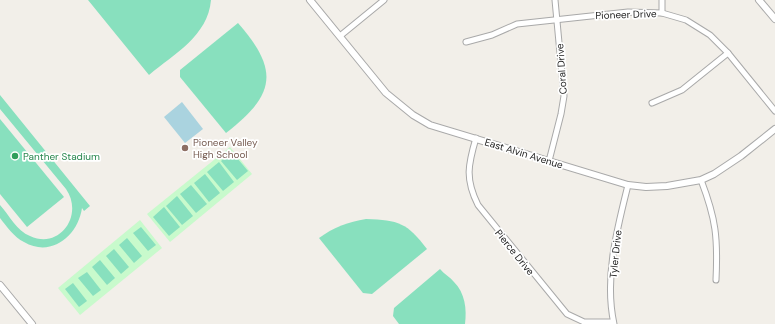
<svg xmlns="http://www.w3.org/2000/svg" width="775" height="324" font-family="'DM Sans',sans-serif">
  <style>
    .park { fill: #c8facc }
    .pitch { fill: #88e0be }
    .water { fill: #aad3df }
    .lines { fill: none; stroke-linecap: round; stroke-linejoin: round }
    .minor-casing { stroke: #a9a9a9; stroke-width: 7 }
    .tertiary-casing { stroke: #a9a9a9; stroke-width: 8 }
    .minor { stroke: #fff; stroke-width: 5 }
    .tertiary { stroke: #fff; stroke-width: 6 }
    .education-dot { fill: #8d6e63; stroke: #fff; stroke-width: 1.5 }
    .leisure-dot { fill: #2e9e5b; stroke: #fff; stroke-width: 1.5 }
    .labels { text-anchor: middle; stroke-width: 3.5; stroke-linejoin: round; paint-order: stroke }
    .street-label { font-size: 10px; fill: #222; stroke: #fff }
    .education-label { font-size: 10px; fill: #785e54; stroke: #fff; text-anchor: start }
    .leisure-label { font-size: 10px; fill: #27864d; stroke: #fff; text-anchor: start }
  </style>
  <rect width="100%" height="100%" fill="#f2efe9"/>
  <g class="park">
    <polygon points="230,147 252,174 170,242 147,214"/>
    <polygon points="140,220 162,248 80,315 58,288"/>
  </g>
  <g class="pitch">
    <path d="M88,0H211C208,36 174,54 149,75Z"/>
    <path d="M238,23C280,71 275,95 226,133L180,77V70Z"/>
    <path d="M0,95L90,206L84,211L82,208C78,236 51,258 24,242C14,237 7,227 0,218V205C9,215 17,231 30,236C60,250 84,215 66,189L0,109Z"/>
    <polygon points="0,119 64,197 27,227 0,194"/>
    <polygon points="232,152 248,171 237,180 221,161"/>
    <polygon points="219,162 234,182 223,191 207,172"/>
    <polygon points="205,174 220,193 209,202 194,183"/>
    <polygon points="191,185 207,204 196,213 180,194"/>
    <polygon points="177,196 193,216 182,225 166,206"/>
    <polygon points="164,207 180,227 169,236 153,217"/>
    <path d="M366,219C399,220 407,223 427,249L372,294L363,293L319,238C334,227 348,222 366,219Z"/>
    <polygon points="141,227 156,245 148,251 133,233"/>
    <polygon points="127,238 142,256 134,263 119,245"/>
    <polygon points="114,249 129,267 121,274 106,256"/>
    <polygon points="100,260 115,278 107,285 92,267"/>
    <path d="M440,269C444,274 450,277 454,282C465,293 467,309 465,324H399L393,316L394,308Z"/>
    <polygon points="87,272 101,290 93,296 78,278"/>
    <polygon points="73,283 87,301 79,307 65,289"/>
  </g>
  <polygon class="water" points="182,102 203,129 185,143 164,117"/>
  <g class="lines">
    <g class="minor-casing">
      <g id="minor">
        <polyline points="662,0 662,13"/>
        <polyline points="340,36 384,0"/>
        <polyline points="466,42 492,35 517,24 628,12 662,13 686,20 710,35 728,53 775,111"/>
        <polyline points="652,103 682,90 728,53"/>
        <path d="M476,138C468,165 465,179 478,205L567,314L584,322H613"/>
        <polyline points="549,161 561,114 564,96 555,0"/>
        <path d="M701,180C716,219 718,238 716,280"/>
        <path d="M614,324C604,278 617,229 628,185"/>
      </g>
    </g>
    <g class="tertiary-casing">
      <g id="tertiary">
        <polyline points="310,0 386,93 413,115 430,125 628,185 646,187 667,186 701,180 714,174 741,156 775,129"/>
        <polyline points="759,0 775,19"/>
        <polyline points="0,285 32,324"/>
      </g>
    </g>
    <use href="#minor" class="minor"/>
    <use href="#tertiary" class="tertiary"/>
  </g>
  <circle class="education-dot" cx="185" cy="148" r="4"/>
  <circle class="leisure-dot" cx="15" cy="156" r="4"/>
  <g class="labels">
    <g class="street-label">
      <text transform="translate(626 14) rotate(-2)" y="4">Pioneer Drive</text>
      <text transform="translate(561 69) rotate(-94)" y="4">Coral Drive</text>
      <text transform="translate(524 153) rotate(17)" y="4">East Alvin Avenue</text>
      <text transform="translate(515 252) rotate(51)" y="4">Pierce Drive</text>
      <text transform="translate(615 254) rotate(-84)" y="4">Tyler Drive</text>
    </g>
    <g class="education-label">
      <text x="193" y="146">Pioneer Valley<tspan x="193" dy="12">High School</tspan></text>
    </g>
    <g class="leisure-label">
      <text x="23" y="160">Panther Stadium</text>
    </g>
  </g>
</svg>
